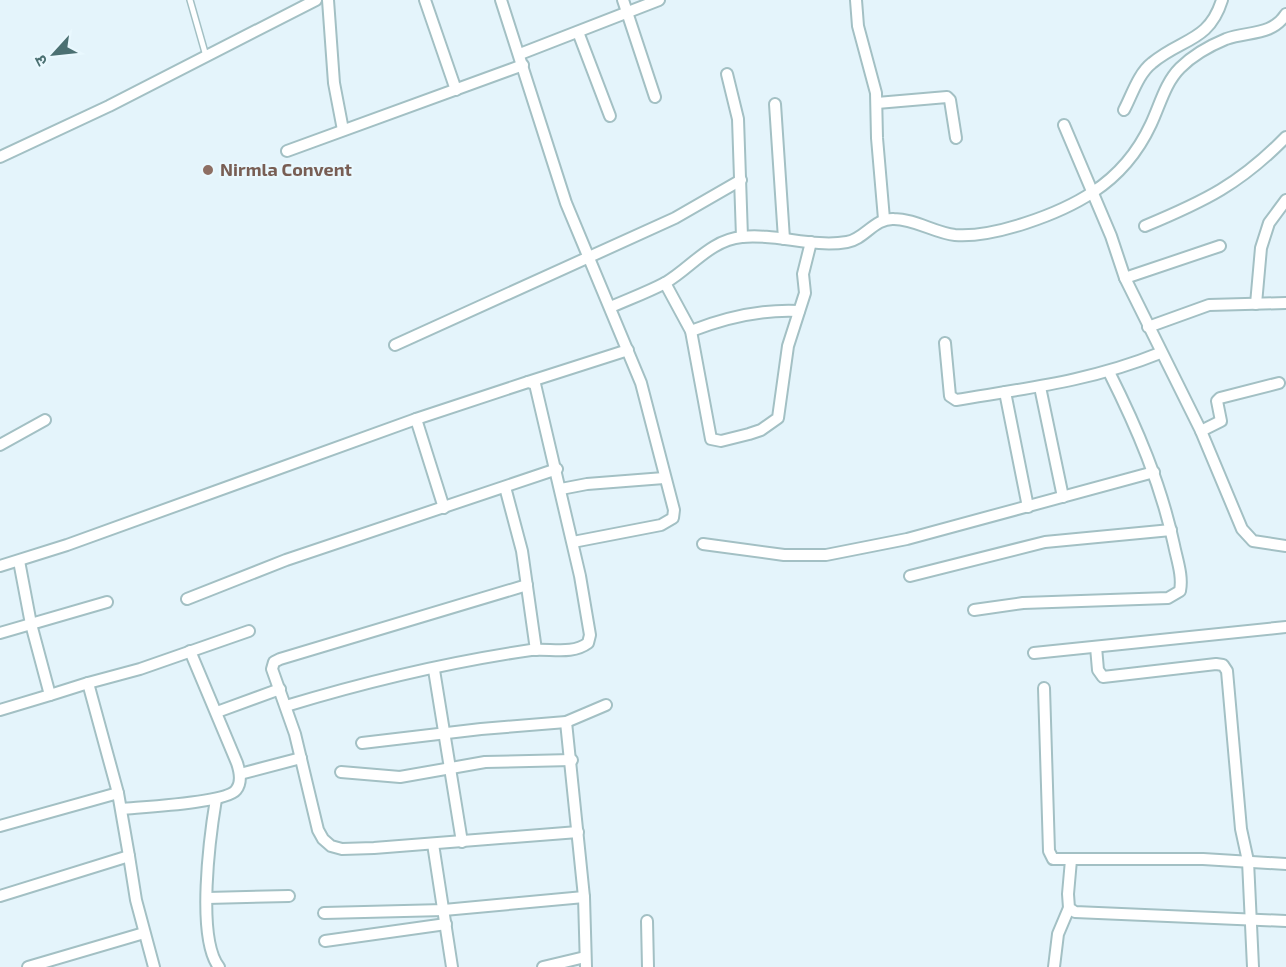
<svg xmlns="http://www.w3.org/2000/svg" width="1286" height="967" font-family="'Exo 2','Noto Sans Devanagari',sans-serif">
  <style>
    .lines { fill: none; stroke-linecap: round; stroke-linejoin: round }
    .lane-casing { stroke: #a3c0c4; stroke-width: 8 }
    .street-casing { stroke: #a3c0c4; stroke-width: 14 }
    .lane { stroke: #fff; stroke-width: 5 }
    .street { stroke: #fff; stroke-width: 10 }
    .education-dot { fill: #8d6e63; stroke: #e9f8fe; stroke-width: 2 }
    .labels { text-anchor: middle; stroke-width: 4.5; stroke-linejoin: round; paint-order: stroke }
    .education-label { font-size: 18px; font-weight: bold; fill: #785e54; stroke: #e9f8fe; text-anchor: start }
  </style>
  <rect width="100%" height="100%" fill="#e4f4fb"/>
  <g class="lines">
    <g class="lane-casing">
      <polyline id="lane" points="190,0 206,56"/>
    </g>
    <g class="street-casing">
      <g id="street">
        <polyline points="328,0 334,83 343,130"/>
        <polyline points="425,0 456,90"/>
        <polyline points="501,0 566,203 641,383 674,510 673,518 661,525 573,542"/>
        <polyline points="623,0 655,97"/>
        <polyline points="856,0 858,26 876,93 877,138 884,219"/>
        <polyline points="578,32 610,116"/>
        <polyline points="520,54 659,0"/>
        <polyline points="727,74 738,119 742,237"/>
        <polyline points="877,103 947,97 950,100 956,138"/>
        <polyline points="775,104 784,239"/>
        <path d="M1124,110C1132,95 1138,74 1152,63C1182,38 1209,42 1222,0"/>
        <polyline points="1064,125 1111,236 1125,278 1201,431 1242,529 1253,541 1286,546"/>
        <polyline points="287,151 523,65"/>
        <polyline points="0,157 109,106 316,0"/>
        <path d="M1145,226C1205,201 1240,184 1286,137"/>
        <polyline points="1125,278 1220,246"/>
        <polyline points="665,283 691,331 711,439 721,441 749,434 761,430 778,418 788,346 805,293 803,274 811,242"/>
        <polyline points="1256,304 1261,248 1269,223 1286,200"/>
        <path d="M611,307C629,299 648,292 665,283C691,268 710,240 742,237C776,233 812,248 847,242C865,239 874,218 894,219C915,219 935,233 955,235C994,238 1060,214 1093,192C1119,175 1138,152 1151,124C1160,105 1165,83 1180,68C1193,55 1209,46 1226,39C1248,31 1272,36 1286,14"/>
        <polyline points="1148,327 1209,305 1286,303"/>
        <path d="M691,331C727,317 761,309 799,311"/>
        <path d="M945,343L950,396L956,400C1028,388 1091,381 1160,353"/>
        <polyline points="395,345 675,218 741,180"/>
        <polyline points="528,382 628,350"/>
        <polyline points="1040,387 1063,497"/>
        <polyline points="1005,392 1028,507"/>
        <polyline points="416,419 444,508"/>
        <polyline points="1201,431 1221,421 1217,401 1220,398 1279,383"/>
        <polyline points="0,445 45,420"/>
        <polyline points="505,487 522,551 536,650"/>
        <polyline points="561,489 587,484 664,478"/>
        <polyline points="703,544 784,555 826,555 907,539 1154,472"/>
        <polyline points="19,561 31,624 50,695 88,683"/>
        <path d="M0,566L67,545L416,419L528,382L535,384L580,576L590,635L588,643C572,655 550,648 531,650C449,662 365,682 286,706"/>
        <polyline points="910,576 1045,542 1171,530"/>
        <polyline points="527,585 280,659 274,662 272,669 295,734 318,830 323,839 331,846 342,849 374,848 578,832"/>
        <polyline points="187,599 286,560 557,469"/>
        <path d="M974,610L1023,603L1168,598L1180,591C1183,576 1177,560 1174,545C1161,484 1137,428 1109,372"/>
        <polyline points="0,633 107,602"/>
        <polyline points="1096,647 1098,670 1103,677 1216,664 1223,665 1227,671 1241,829 1248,861 1253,967"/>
        <polyline points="1034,653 1286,627"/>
        <polyline points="434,670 462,842"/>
        <polyline points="1044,688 1049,851 1053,859 1203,859 1286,864"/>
        <polyline points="0,710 50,695"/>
        <polyline points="217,712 280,689"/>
        <polyline points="566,722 584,897 586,967"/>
        <polyline points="362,743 481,729 566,722 606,705"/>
        <polyline points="341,772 400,777 485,762 572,760"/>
        <polyline points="240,774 301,758"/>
        <polyline points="118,793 88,683 140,669 249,631"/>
        <path d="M216,799C210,835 196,938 219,967"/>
        <path d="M122,809C142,807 226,803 236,790C242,783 240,772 237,763L190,651"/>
        <polyline points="0,826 118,793 129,856"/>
        <polyline points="433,844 452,967"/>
        <polyline points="1071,860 1068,894 1069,908 1075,912 1286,921"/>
        <polyline points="0,896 129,856 136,900 154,967"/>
        <polyline points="207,898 289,896"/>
        <polyline points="324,913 444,910 584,897"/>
        <polyline points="647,921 648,967"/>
        <polyline points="325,941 446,924"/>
        <polyline points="28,967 144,933"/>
        <polyline points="543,967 585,957"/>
        <polyline points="1054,967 1058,934 1069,908"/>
      </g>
    </g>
    <use href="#lane" class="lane"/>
    <use href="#street" class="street"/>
  </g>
  <circle class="education-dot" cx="208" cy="170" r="6"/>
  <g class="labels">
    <g class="education-label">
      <text x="220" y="176">Nirmla Convent</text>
    </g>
  </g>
  <g transform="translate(54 54) rotate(243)" stroke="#e9f8fe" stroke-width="4.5" paint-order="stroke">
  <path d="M0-4.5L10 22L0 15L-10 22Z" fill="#4b7072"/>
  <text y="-9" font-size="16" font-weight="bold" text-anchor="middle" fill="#4b7072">उ</text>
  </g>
</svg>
